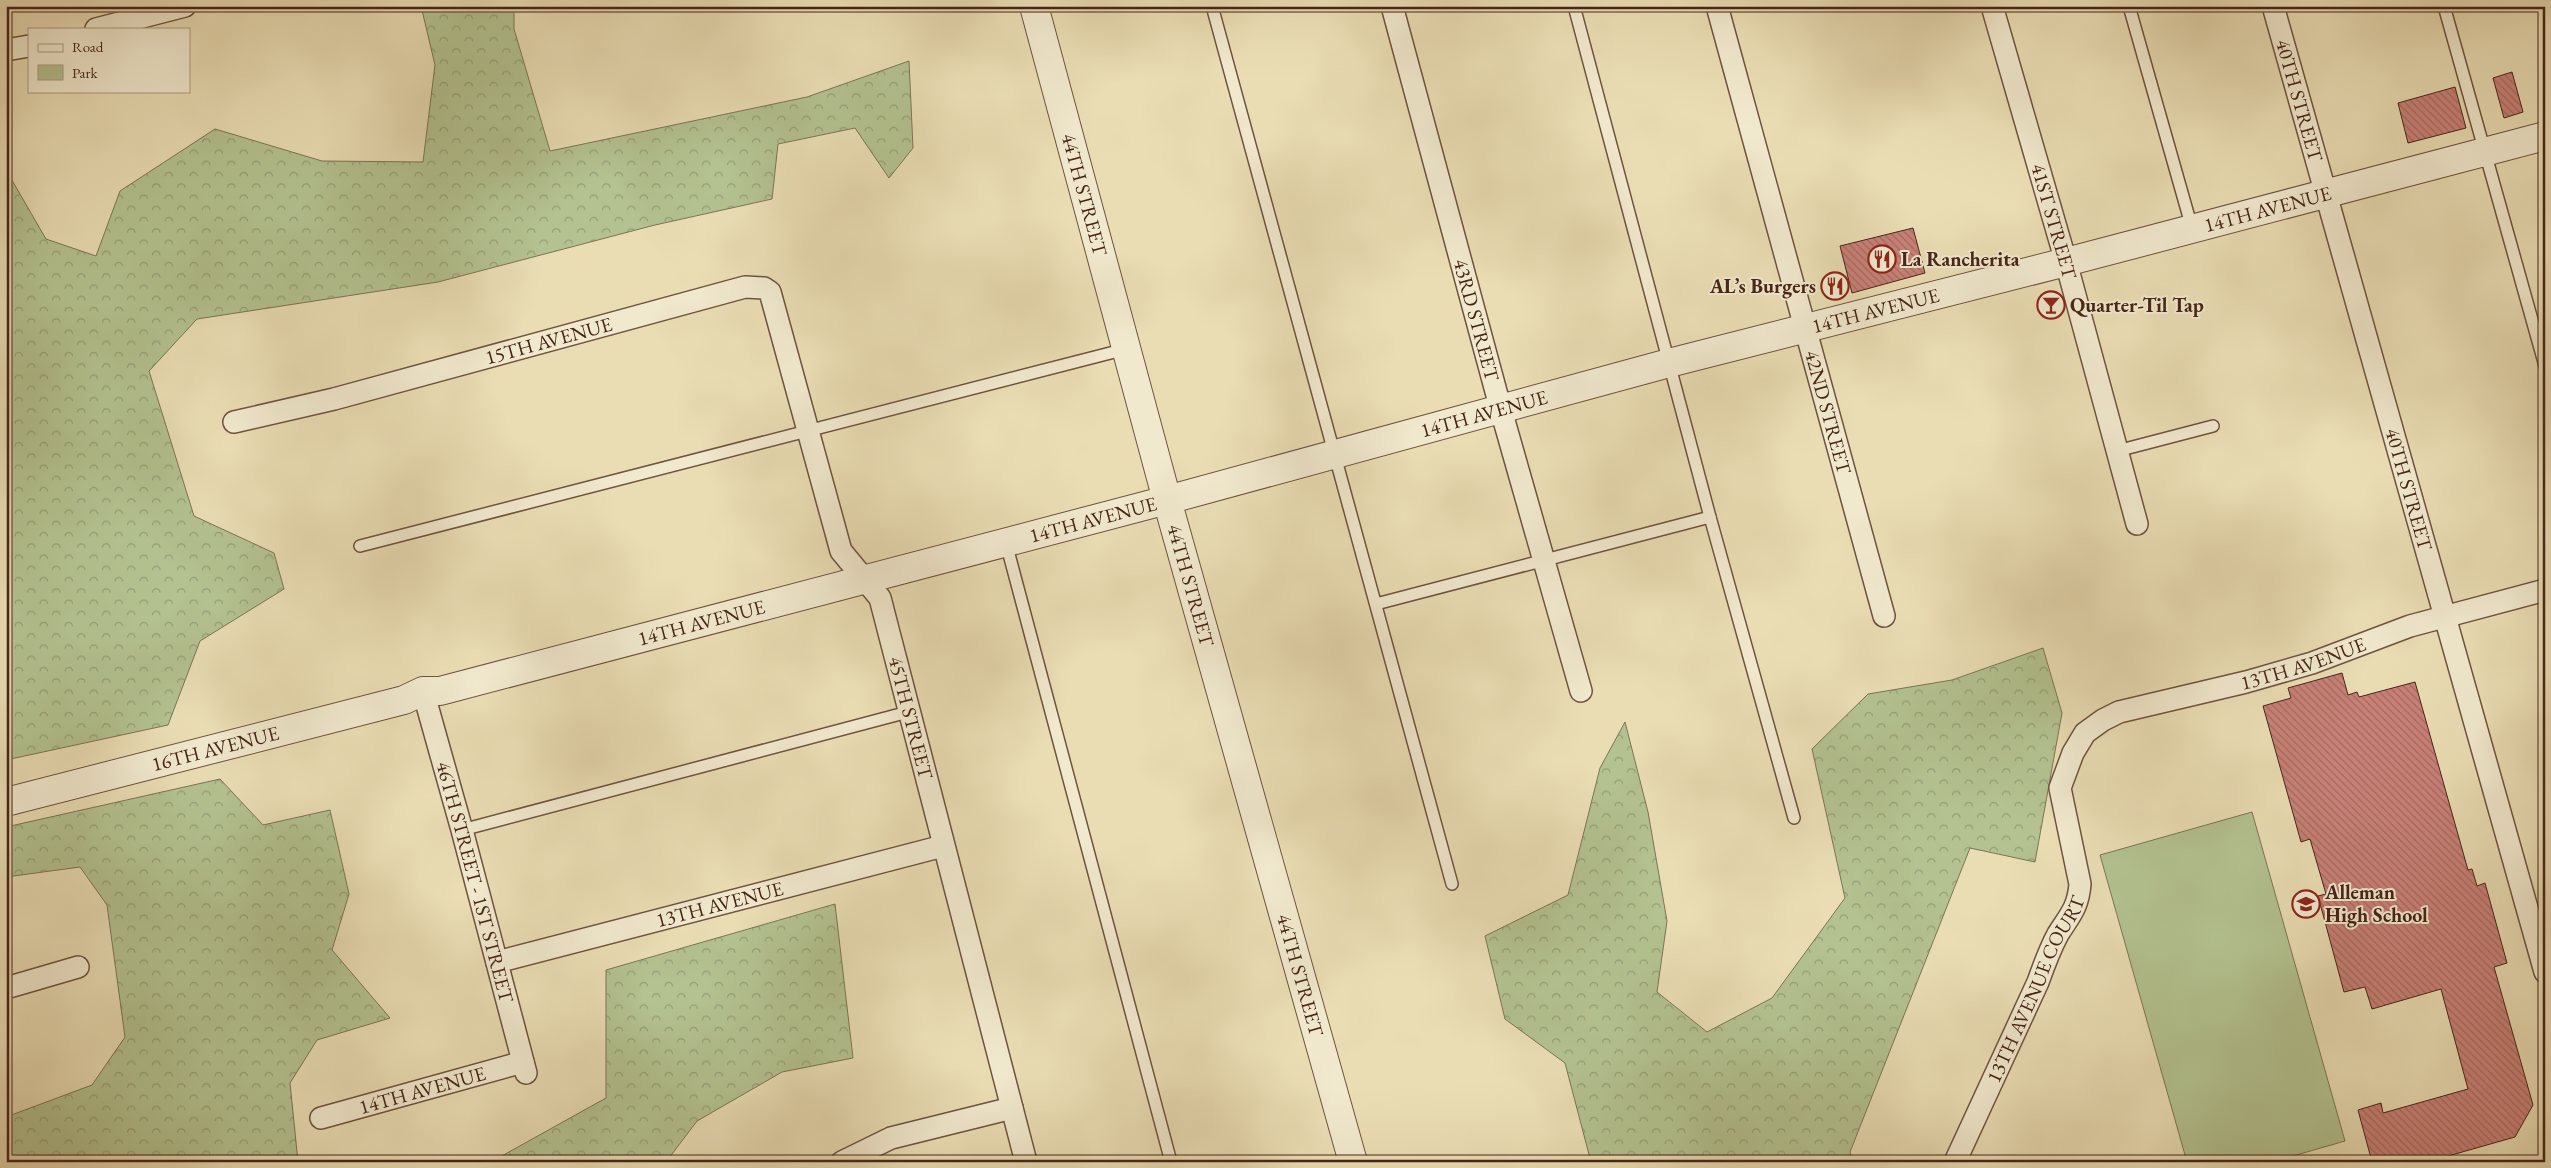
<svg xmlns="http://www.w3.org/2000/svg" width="2551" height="1168" font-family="'EB Garamond',serif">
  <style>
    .forest { fill: url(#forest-crowns); stroke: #7c7454 }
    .park { fill: #b3c290; stroke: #7c7454 }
    .building { fill: url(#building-back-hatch); stroke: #462518 }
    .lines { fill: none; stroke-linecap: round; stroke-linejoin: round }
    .service-casing { stroke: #6f533f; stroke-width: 14 }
    .minor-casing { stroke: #6f533f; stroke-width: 24 }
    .tertiary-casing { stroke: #6f533f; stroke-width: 30 }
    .service { stroke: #f1e9ce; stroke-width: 11 }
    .minor { stroke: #f1e9ce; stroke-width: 21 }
    .tertiary { stroke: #f1e9ce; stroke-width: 28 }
    .labels { text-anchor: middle; stroke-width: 4; stroke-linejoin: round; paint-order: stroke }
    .street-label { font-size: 20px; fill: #462518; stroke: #f1e9ce }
    .poi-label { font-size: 20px; font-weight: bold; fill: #462518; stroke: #f1e9ce; text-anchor: start }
  </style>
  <defs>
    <pattern id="forest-crowns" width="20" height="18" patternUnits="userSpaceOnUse" patternTransform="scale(1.25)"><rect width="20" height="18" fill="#b3c290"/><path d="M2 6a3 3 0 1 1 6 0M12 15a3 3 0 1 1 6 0" fill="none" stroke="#939d75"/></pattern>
    <pattern id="building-back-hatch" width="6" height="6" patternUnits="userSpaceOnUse" patternTransform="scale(1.25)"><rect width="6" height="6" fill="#c98178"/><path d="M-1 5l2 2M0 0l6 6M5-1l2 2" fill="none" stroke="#a56961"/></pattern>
  </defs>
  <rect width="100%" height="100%" fill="#eaddb4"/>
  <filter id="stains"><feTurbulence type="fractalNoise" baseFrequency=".004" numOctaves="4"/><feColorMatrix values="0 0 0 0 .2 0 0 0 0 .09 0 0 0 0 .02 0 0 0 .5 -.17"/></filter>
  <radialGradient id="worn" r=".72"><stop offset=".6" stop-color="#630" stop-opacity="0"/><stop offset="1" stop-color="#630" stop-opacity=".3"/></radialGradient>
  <g class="forest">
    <polygon points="421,6 514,6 514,29 550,151 807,97 909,61 913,148 889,178 855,128 778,144 772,199 655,225 438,282 197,319 149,371 194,516 274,553 284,589 200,641 168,725 6,760 6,170 46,239 96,256 120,191 215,129 322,161 423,162 435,65"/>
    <polygon points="2043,648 2062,713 2035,862 1970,848 1850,1152 1852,1162 1591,1162 1565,1063 1505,1019 1485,936 1568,895 1600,768 1625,722 1648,812 1667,921 1657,992 1707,1032 1772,998 1845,898 1812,749 1868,694 1952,680"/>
    <polygon points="220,779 263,825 330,810 349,894 332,950 390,1018 317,1040 290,1083 298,1162 6,1162 6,1117 92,1085 125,1037 107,905 80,867 6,877 6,827"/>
    <polygon points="835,904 853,1058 782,1072 697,1121 666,1162 491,1162 606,1098 606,970"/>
  </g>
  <polygon class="park" points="2252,812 2345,1141 2272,1162 2187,1162 2100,855"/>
  <g class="building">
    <polygon points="2512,72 2523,112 2504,118 2493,78"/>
    <polygon points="2455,87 2466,128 2408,143 2398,103"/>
    <polygon points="1913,228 1925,273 1852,293 1840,246"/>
    <polygon points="2342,673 2348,695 2357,692 2359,697 2415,682 2468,870 2472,869 2477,886 2485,883 2507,963 2494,967 2533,1105 2515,1137 2427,1162 2372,1162 2358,1110 2381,1103 2383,1113 2468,1089 2441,989 2372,1009 2365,987 2344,992 2318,896 2326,894 2310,839 2301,842 2263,706 2291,698 2288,688"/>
  </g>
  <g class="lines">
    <g class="service-casing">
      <g id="service">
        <polyline points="1212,6 1452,884"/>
        <polyline points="1574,6 1710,517 1794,818"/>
        <polyline points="2129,6 2192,228"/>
        <polyline points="2444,6 2545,366"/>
        <polyline points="2117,451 2213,426"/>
        <polyline points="1006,543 1171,1162"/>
        <polyline points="360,546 1126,349"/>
        <polyline points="1376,604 1710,517"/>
        <polyline points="462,830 908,712"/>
      </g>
    </g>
    <g class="minor-casing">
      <g id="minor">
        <path id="s1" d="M1392,6L1501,410L1581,691"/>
        <path id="s2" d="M1717,6L1884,616"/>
        <path id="s3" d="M1992,6L2066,262L2137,524"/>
        <path id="s4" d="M2273,6L2545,972"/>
        <polyline points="96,29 185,6"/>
        <polyline points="6,50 29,46"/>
        <path id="s5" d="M234,422L334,399L745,287L764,288L770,292L841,551L880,598L1026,1162"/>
        <path id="s6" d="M423,691L462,830L526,1073"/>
        <path id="s7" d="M497,962L943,846"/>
        <polyline points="6,988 78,967"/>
        <path id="s8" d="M321,1118L523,1062"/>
        <polyline points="842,1162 891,1138 1012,1108"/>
        <path id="s9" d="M1955,1162L2038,982C2044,965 2050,949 2058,934C2070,915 2078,908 2080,884L2060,788L2073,753L2085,733L2103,720L2119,712L2246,682L2312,663L2410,626L2545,590"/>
      </g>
    </g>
    <g class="tertiary-casing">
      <g id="tertiary">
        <path id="s10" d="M1034,6L1167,500L1353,1162"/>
        <path id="s11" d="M6,802L404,700L423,691H440L1167,500L1669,363L2066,262L2545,136"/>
      </g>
    </g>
    <use href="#service" class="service"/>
    <use href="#minor" class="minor"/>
    <use href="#tertiary" class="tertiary"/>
  </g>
  <defs>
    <g id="restaurant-ring" transform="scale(1.4375)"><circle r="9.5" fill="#f1e9ce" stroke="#8f2418" stroke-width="1.5"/><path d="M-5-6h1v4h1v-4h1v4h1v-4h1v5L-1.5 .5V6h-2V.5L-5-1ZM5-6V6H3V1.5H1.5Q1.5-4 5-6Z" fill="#8f2418"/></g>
    <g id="bar-ring" transform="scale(1.4375)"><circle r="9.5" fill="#f1e9ce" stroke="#8f2418" stroke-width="1.5"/><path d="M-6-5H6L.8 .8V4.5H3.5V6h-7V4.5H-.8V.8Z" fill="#8f2418"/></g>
    <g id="school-ring" transform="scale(1.4375)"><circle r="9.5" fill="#f1e9ce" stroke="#8f2418" stroke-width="1.5"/><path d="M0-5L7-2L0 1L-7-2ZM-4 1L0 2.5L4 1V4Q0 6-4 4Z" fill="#8f2418"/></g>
  </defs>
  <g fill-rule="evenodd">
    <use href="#restaurant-ring" x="1882" y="259"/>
    <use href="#restaurant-ring" x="1835" y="286"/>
    <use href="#bar-ring" x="2051" y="305"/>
    <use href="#school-ring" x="2306" y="904"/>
  </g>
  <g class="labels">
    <g class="street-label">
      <text dy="7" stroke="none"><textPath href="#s4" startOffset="98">40TH STREET</textPath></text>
      <text dy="7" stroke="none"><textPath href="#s10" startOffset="195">44TH STREET</textPath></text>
      <text dy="7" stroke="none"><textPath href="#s11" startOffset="2339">14TH AVENUE</textPath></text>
      <text dy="7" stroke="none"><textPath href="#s3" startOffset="224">41ST STREET</textPath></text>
      <text dy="7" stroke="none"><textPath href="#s11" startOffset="1934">14TH AVENUE</textPath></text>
      <text dy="7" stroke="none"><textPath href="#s1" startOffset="325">43RD STREET</textPath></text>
      <text dy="7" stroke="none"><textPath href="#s5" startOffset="325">15TH AVENUE</textPath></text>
      <text dy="7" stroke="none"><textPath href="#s2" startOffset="421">42ND STREET</textPath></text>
      <text dy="7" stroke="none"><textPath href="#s11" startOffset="1529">14TH AVENUE</textPath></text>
      <text dy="7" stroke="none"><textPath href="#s4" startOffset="502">40TH STREET</textPath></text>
      <text dy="7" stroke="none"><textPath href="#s11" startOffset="1124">14TH AVENUE</textPath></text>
      <text dy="7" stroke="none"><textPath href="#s10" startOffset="600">44TH STREET</textPath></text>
      <text dy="7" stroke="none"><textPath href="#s11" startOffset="719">14TH AVENUE</textPath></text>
      <text dy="7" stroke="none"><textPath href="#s9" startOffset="695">13TH AVENUE</textPath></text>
      <text dy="7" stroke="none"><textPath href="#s5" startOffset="1008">45TH STREET</textPath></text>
      <text dy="7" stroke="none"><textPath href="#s11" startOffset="216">16TH AVENUE</textPath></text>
      <text dy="7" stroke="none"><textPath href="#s6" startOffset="198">46TH STREET - 1ST STREET</textPath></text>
      <text dy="7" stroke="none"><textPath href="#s7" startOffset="230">13TH AVENUE</textPath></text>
      <text dy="7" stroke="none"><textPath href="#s10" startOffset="1005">44TH STREET</textPath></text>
      <text dy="7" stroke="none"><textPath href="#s9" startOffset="191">13TH AVENUE COURT</textPath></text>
      <text dy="7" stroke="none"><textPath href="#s8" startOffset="105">14TH AVENUE</textPath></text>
    </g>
    <g class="poi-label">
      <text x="1901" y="266">La Rancherita</text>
      <text x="1816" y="293" text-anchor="end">AL’s Burgers</text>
      <text x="2070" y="312">Quarter-Til Tap</text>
      <text x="2325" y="899">Alleman<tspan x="2325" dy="23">High School</tspan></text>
    </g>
  </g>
  <rect width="2551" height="1168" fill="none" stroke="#eaddb4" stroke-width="25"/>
  <rect x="8" y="8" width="2536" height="1153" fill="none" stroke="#462518" stroke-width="2.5"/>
  <rect x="12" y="12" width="2526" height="1143" fill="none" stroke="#462518"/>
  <rect x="28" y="28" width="162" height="65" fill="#f1e9ce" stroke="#ad9b85"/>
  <rect x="38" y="44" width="25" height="8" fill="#f1e9ce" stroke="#ad9b85"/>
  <text x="72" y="52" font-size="15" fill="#462518">Road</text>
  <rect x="38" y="65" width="25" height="15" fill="#b3c290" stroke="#ad9b85"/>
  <text x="72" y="78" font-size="15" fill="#462518">Park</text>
  <rect width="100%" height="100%" filter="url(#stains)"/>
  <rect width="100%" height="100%" fill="url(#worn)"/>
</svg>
